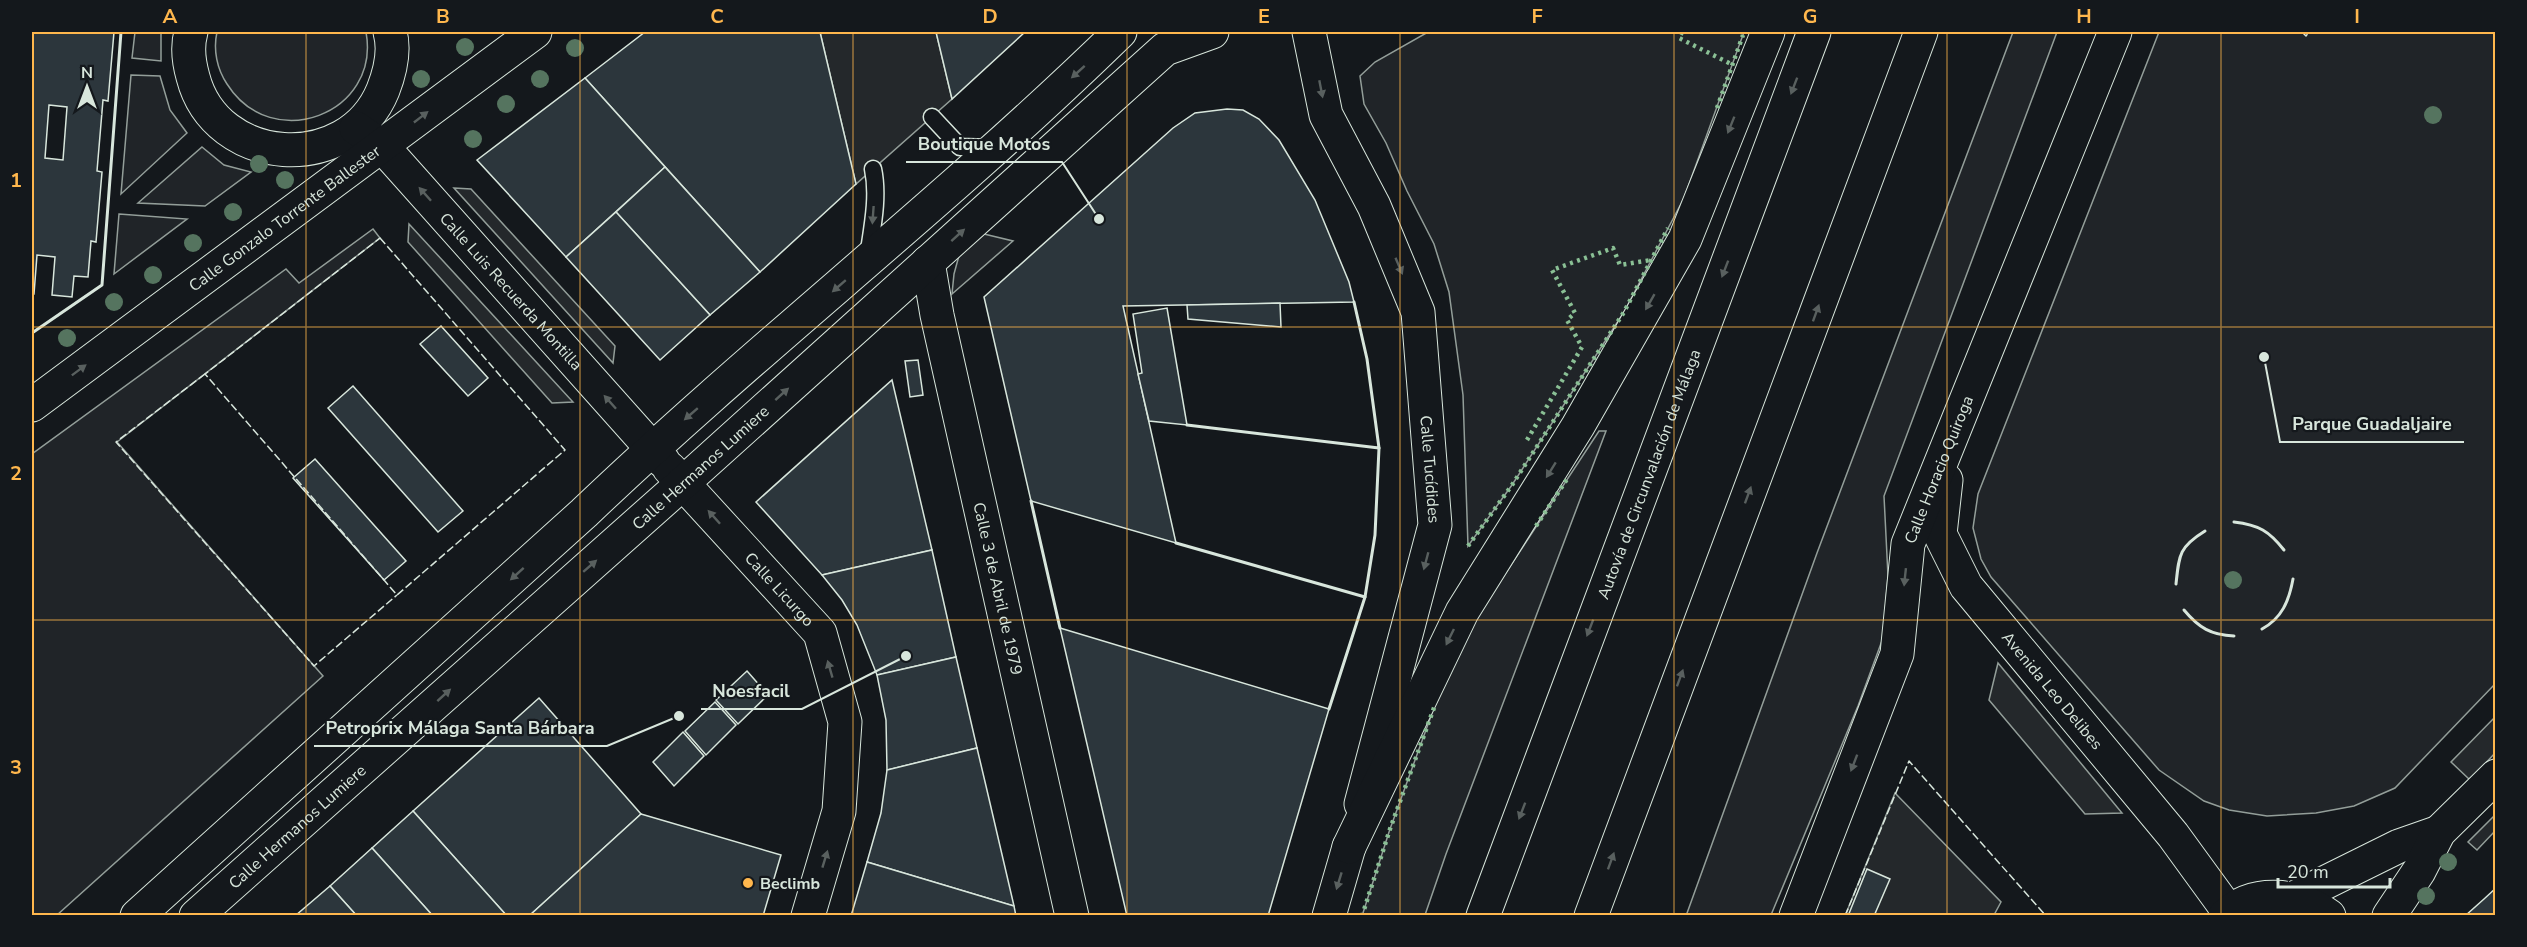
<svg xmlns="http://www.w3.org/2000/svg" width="2527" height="947" font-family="'Nunito Sans',sans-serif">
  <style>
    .green { fill: #202428; stroke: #939e99; stroke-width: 1.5 }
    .parking { fill: #24282b; stroke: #939e99; stroke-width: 1.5 }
    .building { fill: #2c363c; stroke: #d8e6dc; stroke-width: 1.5; fill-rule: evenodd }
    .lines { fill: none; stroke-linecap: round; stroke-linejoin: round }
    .lane-casing { stroke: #d8e6dc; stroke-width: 19 }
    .street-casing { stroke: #d8e6dc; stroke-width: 35 }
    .secondary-casing { stroke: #d8e6dc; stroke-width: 35 }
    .highway-casing { stroke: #d8e6dc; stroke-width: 35 }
    .lane { stroke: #14181c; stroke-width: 16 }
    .street { stroke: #14181c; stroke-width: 33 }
    .secondary { stroke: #14181c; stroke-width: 33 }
    .highway { stroke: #14181c; stroke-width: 33 }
    .hedge { stroke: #8ac095; stroke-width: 4.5; stroke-dasharray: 3 4.5; stroke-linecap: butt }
    .fence { stroke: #d8e6dc; stroke-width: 1.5; stroke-dasharray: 8 3; stroke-linecap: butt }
    .wall { stroke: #d8e6dc; stroke-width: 3 }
    .tree { fill: #55745f }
    .oneway { fill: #59605f }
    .grid { fill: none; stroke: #ffb74d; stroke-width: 1.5; stroke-opacity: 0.55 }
    .poi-dot { fill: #ffb74d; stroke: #14181c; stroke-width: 2 }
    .labels { text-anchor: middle; stroke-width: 4.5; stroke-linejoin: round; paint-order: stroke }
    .street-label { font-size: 16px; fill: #d8e6dc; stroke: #14181c }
    .poi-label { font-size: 16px; font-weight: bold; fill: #d8e6dc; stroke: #14181c; text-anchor: start }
    .leader { fill: none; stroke: #d8e6dc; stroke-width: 2 }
    .callout-dot { fill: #d8e6dc; stroke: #14181c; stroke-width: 2 }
    .callout-label { font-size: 18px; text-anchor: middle; font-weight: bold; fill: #d8e6dc; stroke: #14181c; stroke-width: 4.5; stroke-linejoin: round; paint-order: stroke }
    .neatline { fill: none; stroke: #ffb74d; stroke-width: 2 }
    .grid-label { font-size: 20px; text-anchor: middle; font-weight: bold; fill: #ffb74d }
  </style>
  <rect width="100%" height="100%" fill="#14181c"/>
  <g class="green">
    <polygon points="135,32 161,32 161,61 132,58"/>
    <path d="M217,32H366C381,114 272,155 227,84C217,69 213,50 217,32Z"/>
    <polygon points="1428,32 1744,32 1684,198 1624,312 1512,485 1468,546 1463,395 1449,292 1434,244 1407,191 1386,143 1364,104 1360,76 1375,62"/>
    <polygon points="2013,32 2057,32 1884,496 1888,576 1883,638 1858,706 1771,915 1686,916 1817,553"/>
    <polygon points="2159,32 2495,32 2495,684 2395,788 2354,806 2316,813 2267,816 2229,810 2204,801 2159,770 1991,577 1981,559 1973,528 1978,494"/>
    <polygon points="131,75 160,76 170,110 187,133 121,194"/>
    <polygon points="202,147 224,165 251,172 205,206 138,203"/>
    <polygon points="119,214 187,219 114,274"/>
    <polygon points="373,229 380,238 117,442 323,676 57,915 32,915 32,454 286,269 299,283"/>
    <polygon points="984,234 1013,241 952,294 954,274 960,252"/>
    <polygon points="1599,431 1606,431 1446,854 1425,915 1362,916 1390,829 1455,650"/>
  </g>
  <g class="parking">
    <polygon points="820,32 936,32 952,99 856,184"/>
    <polygon points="454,188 471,189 615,346 613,363"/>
    <polygon points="409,224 573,402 552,403 408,242"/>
    <polygon points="1998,663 2122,813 2085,814 1989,700"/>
    <polygon points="2495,717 2495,753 2470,780 2451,762"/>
    <polygon points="1895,793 2001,902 1994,915 1845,916"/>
    <polygon points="2495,815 2495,831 2477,850 2468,842"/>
  </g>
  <g class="building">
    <path d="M32,32H114L108,101L103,100L97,171L102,172L96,242L91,241L88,277L74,276L72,297L52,295L55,257L37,255L34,294H32ZM49,105L67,107L63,160L45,158Z"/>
    <polygon points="645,32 820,32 856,184 760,272 585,78"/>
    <polygon points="936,32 1025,32 952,99"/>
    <polygon points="585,78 665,167 566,257 477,160"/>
    <polygon points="1227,109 1243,110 1259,119 1279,140 1315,200 1349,282 1354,302 1123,306 1176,543 1031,501 984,297 1173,128 1195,113"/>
    <polygon points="665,167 760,272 710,315 616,212"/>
    <polygon points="616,212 710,315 660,360 566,257"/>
    <polygon points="1280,303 1281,327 1188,319 1187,305"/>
    <polygon points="1167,308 1187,425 1149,421 1138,374 1142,373 1133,314"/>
    <polygon points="441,326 488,378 468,396 420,344"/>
    <polygon points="918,360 923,395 910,397 905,361"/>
    <polygon points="892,380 932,550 822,575 756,502"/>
    <polygon points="353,386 463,511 438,532 328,408"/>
    <polygon points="315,459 406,561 384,580 293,478"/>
    <polygon points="932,550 956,657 877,675 857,625 842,600 822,575"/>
    <polygon points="1060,628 1329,709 1268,916 1127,916"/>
    <polygon points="956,657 977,748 887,770 886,720 877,675"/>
    <polygon points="747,671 768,695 738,724 716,700"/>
    <polygon points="539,698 641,814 529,916 507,916 413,811"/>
    <polygon points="715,702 736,725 706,755 685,731"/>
    <polygon points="683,732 704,756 674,786 653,762"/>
    <polygon points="977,748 986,786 1014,906 867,862 881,813 887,770"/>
    <polygon points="413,811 507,916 433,916 372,848"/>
    <polygon points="641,814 781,855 763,916 529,916"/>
    <polygon points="372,848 433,916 357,916 330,886"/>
    <polygon points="867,862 1014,906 1016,916 851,916"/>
    <polygon points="1867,869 1890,879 1874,916 1848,916"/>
    <polygon points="330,886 357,916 295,916"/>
    <polygon points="2496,888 2496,916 2465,916 2484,899"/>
  </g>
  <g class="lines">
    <g class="lane-casing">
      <g id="lane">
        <polyline points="932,117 960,147 993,148"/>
        <path d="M868,257C872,229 879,197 873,169"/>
      </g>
    </g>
    <g class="street-casing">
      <g id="street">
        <path d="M191,32C187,46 189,63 193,77C216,167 348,176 383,90C390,72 395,50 390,32"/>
        <path id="s1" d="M1309,32L1326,115L1374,206L1418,312L1435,525L1361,804"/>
        <path id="s2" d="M356,128L383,147L663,461"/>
        <path id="s3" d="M928,262L937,315L1072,916"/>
        <path id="s4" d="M32,405L535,32"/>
      </g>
    </g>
    <g class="secondary-casing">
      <g id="secondary">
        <path id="s5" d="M669,468L820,633L845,722L839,811L808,916"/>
        <path id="s6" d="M1946,480L1940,534L1966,586L2173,835L2229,912"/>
        <polyline points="2294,898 2399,846 2439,832"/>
        <path d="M137,916L584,513C758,347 948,200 1120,32"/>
        <path id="s7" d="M196,916L683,483L1165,49L1212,32"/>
        <polyline points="1329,916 1349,847"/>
        <path id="s8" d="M1796,916L1897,654L1908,544L2115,32"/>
        <path d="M2225,916C2254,888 2300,894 2329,916"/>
        <polyline points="2389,916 2419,871 2439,832 2496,776"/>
      </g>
    </g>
    <g class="highway-casing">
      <g id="highway">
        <polyline points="1349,847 1462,612 1578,426 1685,239 1768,32"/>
        <path id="s9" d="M1483,916L1814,32"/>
        <polyline points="1591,916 1921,32"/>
      </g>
    </g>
    <use href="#lane" class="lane"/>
    <use href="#street" class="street"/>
    <use href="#secondary" class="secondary"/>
    <use href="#highway" class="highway"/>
    <g class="hedge">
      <polyline points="1682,32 1679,38 1733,65"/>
      <polyline points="1717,108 1743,35"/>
      <polyline points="1527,440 1582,347 1567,320 1575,313 1552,270 1613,248 1620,265 1651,260"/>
      <polyline points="1536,526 1569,476"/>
      <polyline points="1468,546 1512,485 1624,312 1668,228"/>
      <polyline points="1362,916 1390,829 1435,705"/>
    </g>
    <g class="fence">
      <polyline points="2302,32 2306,36 2309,32"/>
      <polygon points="380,238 565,450 397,595 205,374"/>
      <polyline points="205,374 116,442 314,666 397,595"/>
      <polyline points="1845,916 1909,761 2046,916"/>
    </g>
    <g class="wall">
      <polyline points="32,333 102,285 121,32"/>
      <polyline points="1187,425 1379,448 1367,359 1354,302"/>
      <polyline points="1031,501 1060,628"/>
      <path d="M2234,522C2259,525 2269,531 2284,550"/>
      <polyline points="1176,543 1365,597 1375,535 1379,448"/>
      <path d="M2176,584C2179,555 2179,547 2205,531"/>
      <path d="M2184,610C2199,628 2211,635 2234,636"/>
      <path d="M2262,629C2282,618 2289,601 2293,579"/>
      <polyline points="1329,709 1365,597"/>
    </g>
  </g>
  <g class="tree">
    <circle cx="465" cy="47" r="9"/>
    <circle cx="575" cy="48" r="9"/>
    <circle cx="421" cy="79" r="9"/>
    <circle cx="540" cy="79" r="9"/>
    <circle cx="506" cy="104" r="9"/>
    <circle cx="2433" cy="115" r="9"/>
    <circle cx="473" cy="139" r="9"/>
    <circle cx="259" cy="164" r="9"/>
    <circle cx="285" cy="180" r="9"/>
    <circle cx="233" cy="212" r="9"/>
    <circle cx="193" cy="243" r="9"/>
    <circle cx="153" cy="275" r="9"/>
    <circle cx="114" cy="302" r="9"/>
    <circle cx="67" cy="338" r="9"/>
    <circle cx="2233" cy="580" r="9"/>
    <circle cx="2448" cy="862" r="9"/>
    <circle cx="2426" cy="896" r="9"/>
  </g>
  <defs><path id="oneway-solid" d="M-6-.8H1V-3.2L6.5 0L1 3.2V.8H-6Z" transform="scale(1.5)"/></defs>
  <g class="oneway">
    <use href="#oneway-solid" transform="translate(1078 72) rotate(138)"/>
    <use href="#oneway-solid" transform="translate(1794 86) rotate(111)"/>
    <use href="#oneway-solid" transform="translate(1321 89) rotate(79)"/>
    <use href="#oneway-solid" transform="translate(421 117) rotate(-38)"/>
    <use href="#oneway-solid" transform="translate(1731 125) rotate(112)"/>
    <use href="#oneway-solid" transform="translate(425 194) rotate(-132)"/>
    <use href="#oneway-solid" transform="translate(873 215) rotate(94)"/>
    <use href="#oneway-solid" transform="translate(958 235) rotate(-42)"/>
    <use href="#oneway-solid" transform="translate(1399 266) rotate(67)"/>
    <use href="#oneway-solid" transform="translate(1725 269) rotate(111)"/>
    <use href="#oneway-solid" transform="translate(839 286) rotate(139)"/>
    <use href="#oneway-solid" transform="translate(1650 302) rotate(120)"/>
    <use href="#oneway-solid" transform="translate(1816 313) rotate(-70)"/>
    <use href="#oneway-solid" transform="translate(79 370) rotate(-37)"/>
    <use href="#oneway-solid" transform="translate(782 394) rotate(-42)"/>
    <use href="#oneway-solid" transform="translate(610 402) rotate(-132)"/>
    <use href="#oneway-solid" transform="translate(691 414) rotate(139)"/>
    <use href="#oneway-solid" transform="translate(1551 470) rotate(122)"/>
    <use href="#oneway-solid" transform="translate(1748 495) rotate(-70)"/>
    <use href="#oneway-solid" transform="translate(714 517) rotate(-132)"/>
    <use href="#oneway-solid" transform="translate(1426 561) rotate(105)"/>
    <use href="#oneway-solid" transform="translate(590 566) rotate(-41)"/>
    <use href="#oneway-solid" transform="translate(517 574) rotate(138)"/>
    <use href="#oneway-solid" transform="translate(1905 577) rotate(96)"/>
    <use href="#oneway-solid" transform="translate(1590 628) rotate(111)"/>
    <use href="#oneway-solid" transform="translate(1450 637) rotate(116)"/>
    <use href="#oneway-solid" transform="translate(830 669) rotate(-106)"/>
    <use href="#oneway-solid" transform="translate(1680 678) rotate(-70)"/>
    <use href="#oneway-solid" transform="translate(444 695) rotate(-42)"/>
    <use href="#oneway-solid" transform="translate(1854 763) rotate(111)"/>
    <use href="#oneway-solid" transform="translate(1522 811) rotate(111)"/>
    <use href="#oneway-solid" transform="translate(825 859) rotate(-73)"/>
    <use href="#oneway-solid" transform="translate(1611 861) rotate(-70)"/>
    <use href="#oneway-solid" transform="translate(1339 881) rotate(107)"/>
  </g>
  <path class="grid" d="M306,32V916M580,32V916M853,32V916M1127,32V916M1400,32V916M1674,32V916M1947,32V916M2221,32V916M32,327H2496M32,620H2496"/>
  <circle class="poi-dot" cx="748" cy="883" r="6"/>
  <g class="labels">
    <g class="street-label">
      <text dy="6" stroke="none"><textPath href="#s4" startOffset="314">Calle Gonzalo Torrente Ballester</textPath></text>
      <text dy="6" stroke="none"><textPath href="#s2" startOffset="226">Calle Luis Recuerda Montilla</textPath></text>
      <text dy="6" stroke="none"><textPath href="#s7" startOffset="675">Calle Hermanos Lumiere</textPath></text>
      <text dy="6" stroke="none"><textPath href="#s1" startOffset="460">Calle Tucídides</textPath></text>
      <text dy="6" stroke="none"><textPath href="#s8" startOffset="472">Calle Horacio Quiroga</textPath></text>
      <text dy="6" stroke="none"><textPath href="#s9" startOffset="472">Autovía de Circunvalación de Málaga</textPath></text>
      <text dy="6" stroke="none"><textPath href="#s5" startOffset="164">Calle Licurgo</textPath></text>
      <text dy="6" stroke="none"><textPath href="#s3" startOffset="334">Calle 3 de Abril de 1979</textPath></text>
      <text dy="6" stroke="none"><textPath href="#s6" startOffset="248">Avenida Leo Delibes</textPath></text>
      <text dy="6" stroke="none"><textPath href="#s7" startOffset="135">Calle Hermanos Lumiere</textPath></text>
    </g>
    <g class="poi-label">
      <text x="760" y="889">Beclimb</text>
    </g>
  </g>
  <path class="leader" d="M1099 219L1062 162H906M2264 357L2280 442H2464M906 656L802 709H701M679 716L607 746H314"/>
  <g class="callout-dot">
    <circle cx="1099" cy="219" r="6"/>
    <circle cx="2264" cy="357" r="6"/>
    <circle cx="906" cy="656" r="6"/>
    <circle cx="679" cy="716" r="6"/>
  </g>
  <g class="callout-label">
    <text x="984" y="150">Boutique Motos</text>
    <text x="2372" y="430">Parque Guadaljaire</text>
    <text x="751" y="697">Noesfacil</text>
    <text x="460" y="734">Petroprix Málaga Santa Bárbara</text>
  </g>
  <rect width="2527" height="947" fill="none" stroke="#14181c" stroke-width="66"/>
  <g transform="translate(87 87)" stroke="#14181c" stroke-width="4.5" paint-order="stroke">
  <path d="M0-4.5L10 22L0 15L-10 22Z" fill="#d8e6dc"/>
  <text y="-9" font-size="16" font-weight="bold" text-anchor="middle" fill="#d8e6dc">N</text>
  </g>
  <path d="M2278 878v9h112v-9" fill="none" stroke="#d8e6dc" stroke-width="3"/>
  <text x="2287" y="878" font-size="18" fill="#d8e6dc" stroke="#14181c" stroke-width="4.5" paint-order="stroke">20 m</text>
  <rect x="33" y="33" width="2461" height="881" class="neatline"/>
  <g class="grid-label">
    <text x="170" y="23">A</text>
    <text x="443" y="23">B</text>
    <text x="717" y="23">C</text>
    <text x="990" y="23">D</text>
    <text x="1264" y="23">E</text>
    <text x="1537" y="23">F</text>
    <text x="1810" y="23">G</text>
    <text x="2084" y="23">H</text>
    <text x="2357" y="23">I</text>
    <text x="16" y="187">1</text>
    <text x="16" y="480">2</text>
    <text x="16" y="774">3</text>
  </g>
</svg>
